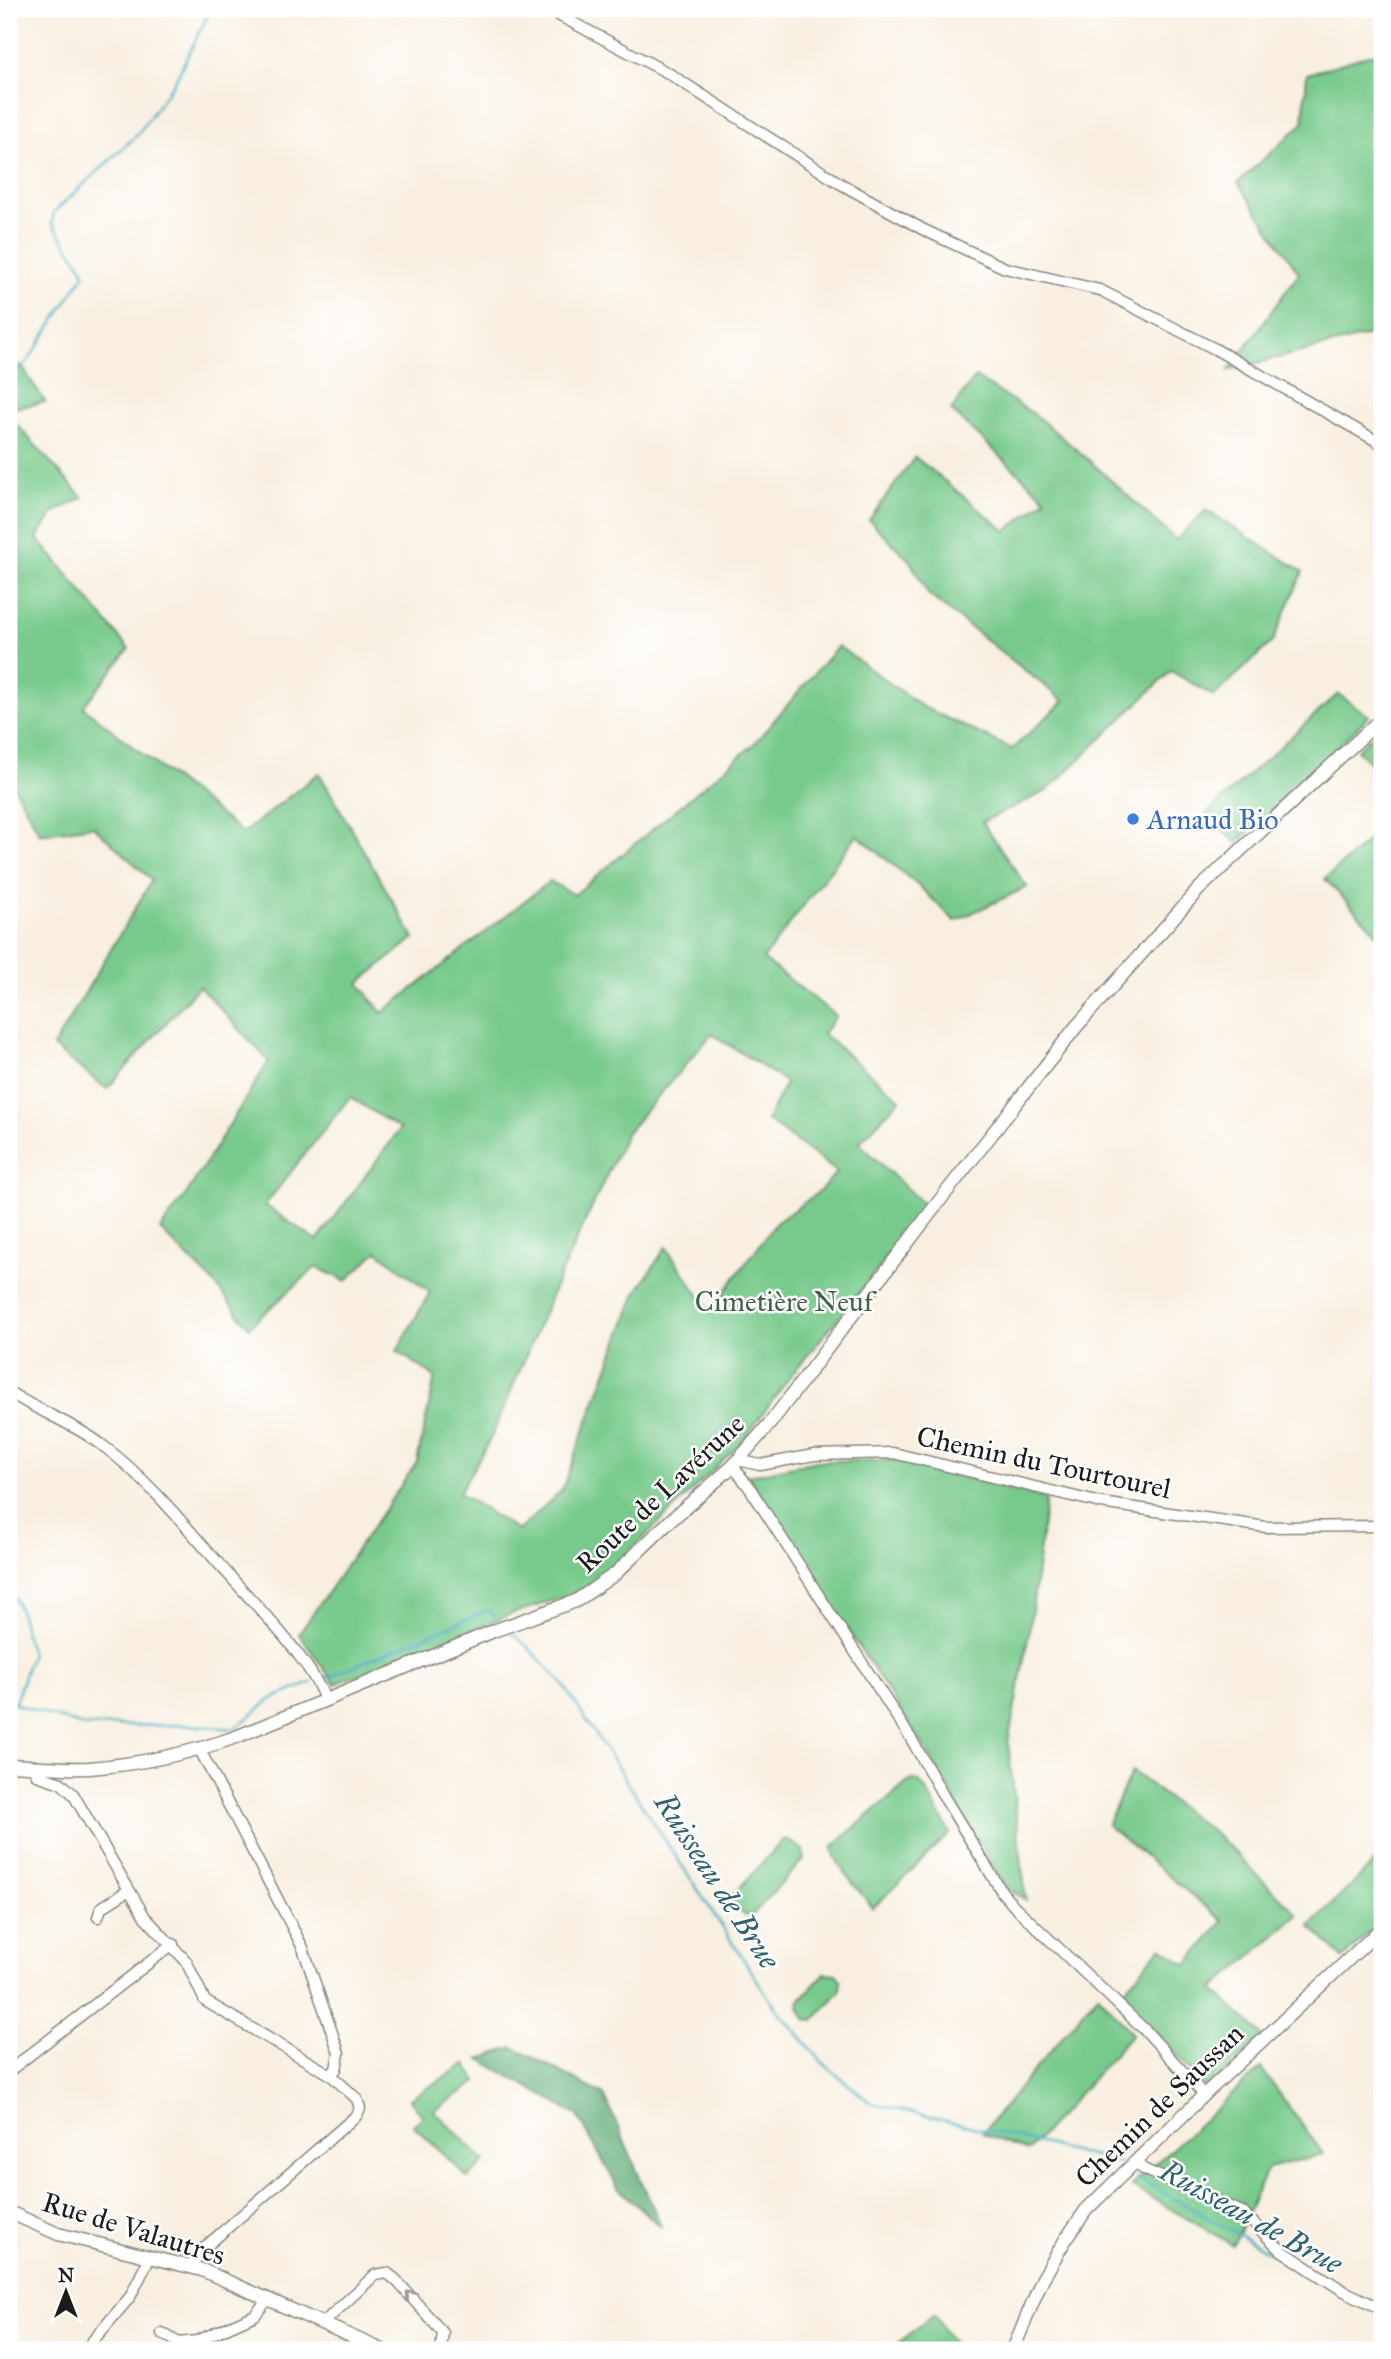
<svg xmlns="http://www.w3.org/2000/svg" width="1391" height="2359" font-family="'IM FELL Great Primer',serif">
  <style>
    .green { fill: #78ca8c; stroke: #4a7354; stroke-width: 2; fill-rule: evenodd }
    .forest { fill: #62ae78; stroke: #3f654a; stroke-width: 2 }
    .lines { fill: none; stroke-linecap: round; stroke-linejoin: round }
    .stream { stroke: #42adc1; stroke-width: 2.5 }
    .minor-casing { stroke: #8a867e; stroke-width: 13 }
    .tertiary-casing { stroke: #8a867e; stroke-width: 15 }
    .secondary-casing { stroke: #8a867e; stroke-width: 17 }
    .minor { stroke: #fff; stroke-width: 10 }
    .tertiary { stroke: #fff; stroke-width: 12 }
    .secondary { stroke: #fde4d0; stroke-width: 14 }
    .oneway { stroke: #999 }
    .shop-dot { fill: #3f7fe0; stroke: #fff; stroke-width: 2.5 }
    .labels { text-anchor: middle; stroke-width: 5; stroke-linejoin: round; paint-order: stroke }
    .shop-label { font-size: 28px; fill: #366cbe; stroke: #fff; text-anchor: start }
    .park-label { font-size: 28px; fill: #416249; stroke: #fff }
    .street-label { font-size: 28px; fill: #1c1c1c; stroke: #fff }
    .water-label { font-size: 30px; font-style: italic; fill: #2f646e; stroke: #fff }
  </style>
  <rect width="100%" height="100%" fill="#fff"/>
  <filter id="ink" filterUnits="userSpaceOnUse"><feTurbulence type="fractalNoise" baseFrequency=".0143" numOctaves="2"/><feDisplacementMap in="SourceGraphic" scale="14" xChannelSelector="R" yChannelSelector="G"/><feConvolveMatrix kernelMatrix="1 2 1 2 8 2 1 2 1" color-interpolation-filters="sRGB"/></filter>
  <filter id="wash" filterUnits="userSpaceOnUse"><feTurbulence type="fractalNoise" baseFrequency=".00686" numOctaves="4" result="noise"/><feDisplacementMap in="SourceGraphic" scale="28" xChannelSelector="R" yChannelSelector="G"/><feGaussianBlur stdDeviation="1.57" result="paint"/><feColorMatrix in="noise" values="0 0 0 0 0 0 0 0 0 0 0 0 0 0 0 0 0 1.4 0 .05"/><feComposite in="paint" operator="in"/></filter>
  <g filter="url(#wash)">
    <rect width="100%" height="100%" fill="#f8efe0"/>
    <g class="green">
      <polygon points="1382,51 1382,332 1229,370 1299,273 1238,183 1303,123 1307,74"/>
      <polygon points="21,365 45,402 9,409 9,373"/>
      <path d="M975,377L1034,414L1091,462L1176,540L1206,510L1303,572L1273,641L1214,696L1171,671L1047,791L982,822L1027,887L955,921L921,888L857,835L763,959L836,1016L823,1034L900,1099L859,1143L926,1207L863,1288L792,1374L742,1442L600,1580L574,1594L514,1613L335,1684L299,1634L417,1462L435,1377L397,1351L430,1292L377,1251L346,1281L316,1267L249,1327L213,1282L160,1230L187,1193L269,1061L199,986L107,1089L53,1047L152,880L93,826L40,834L9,778V416L83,498L54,512L37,538L129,649L83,707L243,833L319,773L414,938L359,983L382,1013L550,881L574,895L753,745L838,646L923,707L1012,749L1064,701L929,595L910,561L869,520L915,457L1006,531L1046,499L951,410ZM712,1034L786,1082L767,1120L837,1172L820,1191L776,1223L710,1311L666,1247L636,1293L562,1490L518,1531L459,1493L492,1436L560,1275L627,1132ZM350,1097L400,1129L317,1241L265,1205Z"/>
      <polygon points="1338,694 1369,716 1237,843 1205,815"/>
      <polygon points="1382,726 1382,775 1357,750"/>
      <polygon points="1382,828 1382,939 1325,879"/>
      <polygon points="896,1460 1046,1499 1029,1633 1008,1743 1026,1900 1005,1887 926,1750 748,1476 817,1461"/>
      <polygon points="1132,1771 1219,1837 1298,1915 1213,1989 1263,2036 1207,2089 1121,1994 1161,1947 1187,1965 1223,1921 1107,1825"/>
      <path d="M913,1780L918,1781L924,1787L950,1833L873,1908C863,1895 831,1861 833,1846L908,1782Z"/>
      <polygon points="787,1839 803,1850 804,1859 753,1914 745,1916 732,1903 732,1896 782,1841"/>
      <polygon points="1382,1855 1382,1920 1343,1958 1310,1926"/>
      <polygon points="825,1973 836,1974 841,1980 840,1991 814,2020 805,2019 799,2007 800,2000"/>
      <polygon points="1098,1994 1132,2034 1028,2151 982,2133"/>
      <polygon points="466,2064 477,2082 434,2111 485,2161 468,2178 413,2125 423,2117 410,2099"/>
      <polygon points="1261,2068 1323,2154 1268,2168 1233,2245 1131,2186"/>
      <polygon points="934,2314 957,2350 890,2350"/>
    </g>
    <polygon class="forest" points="513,2047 604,2095 662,2228 618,2188 578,2116 480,2059"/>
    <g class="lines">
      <g class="stream">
        <polyline points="9,376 26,364 84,275 82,267 52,223 54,212 138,134 175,81 211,9"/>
        <polyline points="9,1586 20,1611 31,1655 15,1703"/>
        <polyline points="509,1631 528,1647 562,1683 775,2007 823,2063 871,2103 1049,2145 1122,2164"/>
        <polyline points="325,1678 489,1610 501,1624"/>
        <polyline points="9,1702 83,1726 189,1725 234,1729 271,1699 311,1683"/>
        <polyline points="1136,2177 1298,2268"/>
      </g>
    </g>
  </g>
  <g filter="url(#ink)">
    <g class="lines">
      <g class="minor-casing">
        <g id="minor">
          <polyline points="547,9 668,73 841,184 924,230 1005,268 1100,290 1215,349 1382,444"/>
          <path d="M9,1392C40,1412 77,1425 106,1448C152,1483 189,1531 228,1574C257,1607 311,1660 325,1700"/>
          <polyline points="738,1460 760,1465 814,1455 893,1453 1101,1503 1266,1527 1382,1526"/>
          <polyline points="733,1466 751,1490 913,1742 944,1797 1002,1892 1014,1906 1147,2032 1204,2095"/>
          <polyline points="200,1750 303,1948 339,2053 336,2069 331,2075"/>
          <polyline points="35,1766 37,1775 61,1783 73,1794 145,1917 186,1961 205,2001 331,2075 357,2099 360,2108 357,2115 203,2249 193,2263 193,2267"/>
          <polyline points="98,1917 101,1908 129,1890"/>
          <polyline points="9,2071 173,1944"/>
          <polyline points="1136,2162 1143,2169 1242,2212 1281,2250 1311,2270 1344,2291 1382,2309"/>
          <polyline points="322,2324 375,2275 387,2273 396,2280 443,2333 441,2350"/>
          <polyline points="162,2333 179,2343 197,2341 255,2315 268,2299"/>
          <polyline points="85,2350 130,2297 150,2257"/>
        </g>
      </g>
      <g class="tertiary-casing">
        <g id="tertiary">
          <path d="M9,1765C35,1766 63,1769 89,1768C140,1764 188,1754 236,1737L496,1630L576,1601L615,1574L671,1520L733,1466L771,1422L937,1204L1076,1027L1199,889L1382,718"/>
          <polyline points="9,2212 58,2234 202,2270 382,2350"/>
          <polyline points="1013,2350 1042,2280 1064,2242 1086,2210 1204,2095 1382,1928"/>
        </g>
      </g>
      <g class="secondary-casing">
        <polyline id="secondary" points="9,11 12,9"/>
      </g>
      <use href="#minor" class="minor"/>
      <use href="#tertiary" class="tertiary"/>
      <use href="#secondary" class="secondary"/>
    </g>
    <defs><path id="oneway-chevron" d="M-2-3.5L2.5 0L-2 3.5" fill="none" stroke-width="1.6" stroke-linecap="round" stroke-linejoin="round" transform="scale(1.75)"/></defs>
    <use class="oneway" href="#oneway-chevron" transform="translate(410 2295) rotate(-131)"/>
  </g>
  <circle class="shop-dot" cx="1133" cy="819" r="7"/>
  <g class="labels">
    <g class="shop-label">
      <text x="1147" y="829">Arnaud Bio</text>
    </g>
    <g class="park-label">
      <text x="784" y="1311">Cimetière Neuf</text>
    </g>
    <g class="street-label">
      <text transform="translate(1044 1462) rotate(12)" y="10">Chemin du Tourtourel</text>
      <text transform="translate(660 1493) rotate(-43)" y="10">Route de Lavérune</text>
      <text transform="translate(1159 2105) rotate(-44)" y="10">Chemin de Saussan</text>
      <text transform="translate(134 2228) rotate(17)" y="10">Rue de Valautres</text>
    </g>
    <g class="water-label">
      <text transform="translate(717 1881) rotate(57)" y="10">Ruisseau de Brue</text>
      <text transform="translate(1251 2217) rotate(29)" y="10">Ruisseau de Brue</text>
    </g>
  </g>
  <rect width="1391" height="2359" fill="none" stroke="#fff" stroke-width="35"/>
  <g transform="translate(66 2292)" stroke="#ffffff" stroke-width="5" paint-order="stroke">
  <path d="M0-5L12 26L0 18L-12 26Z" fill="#1c1c1c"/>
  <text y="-10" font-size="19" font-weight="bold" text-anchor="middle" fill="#1c1c1c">N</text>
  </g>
</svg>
